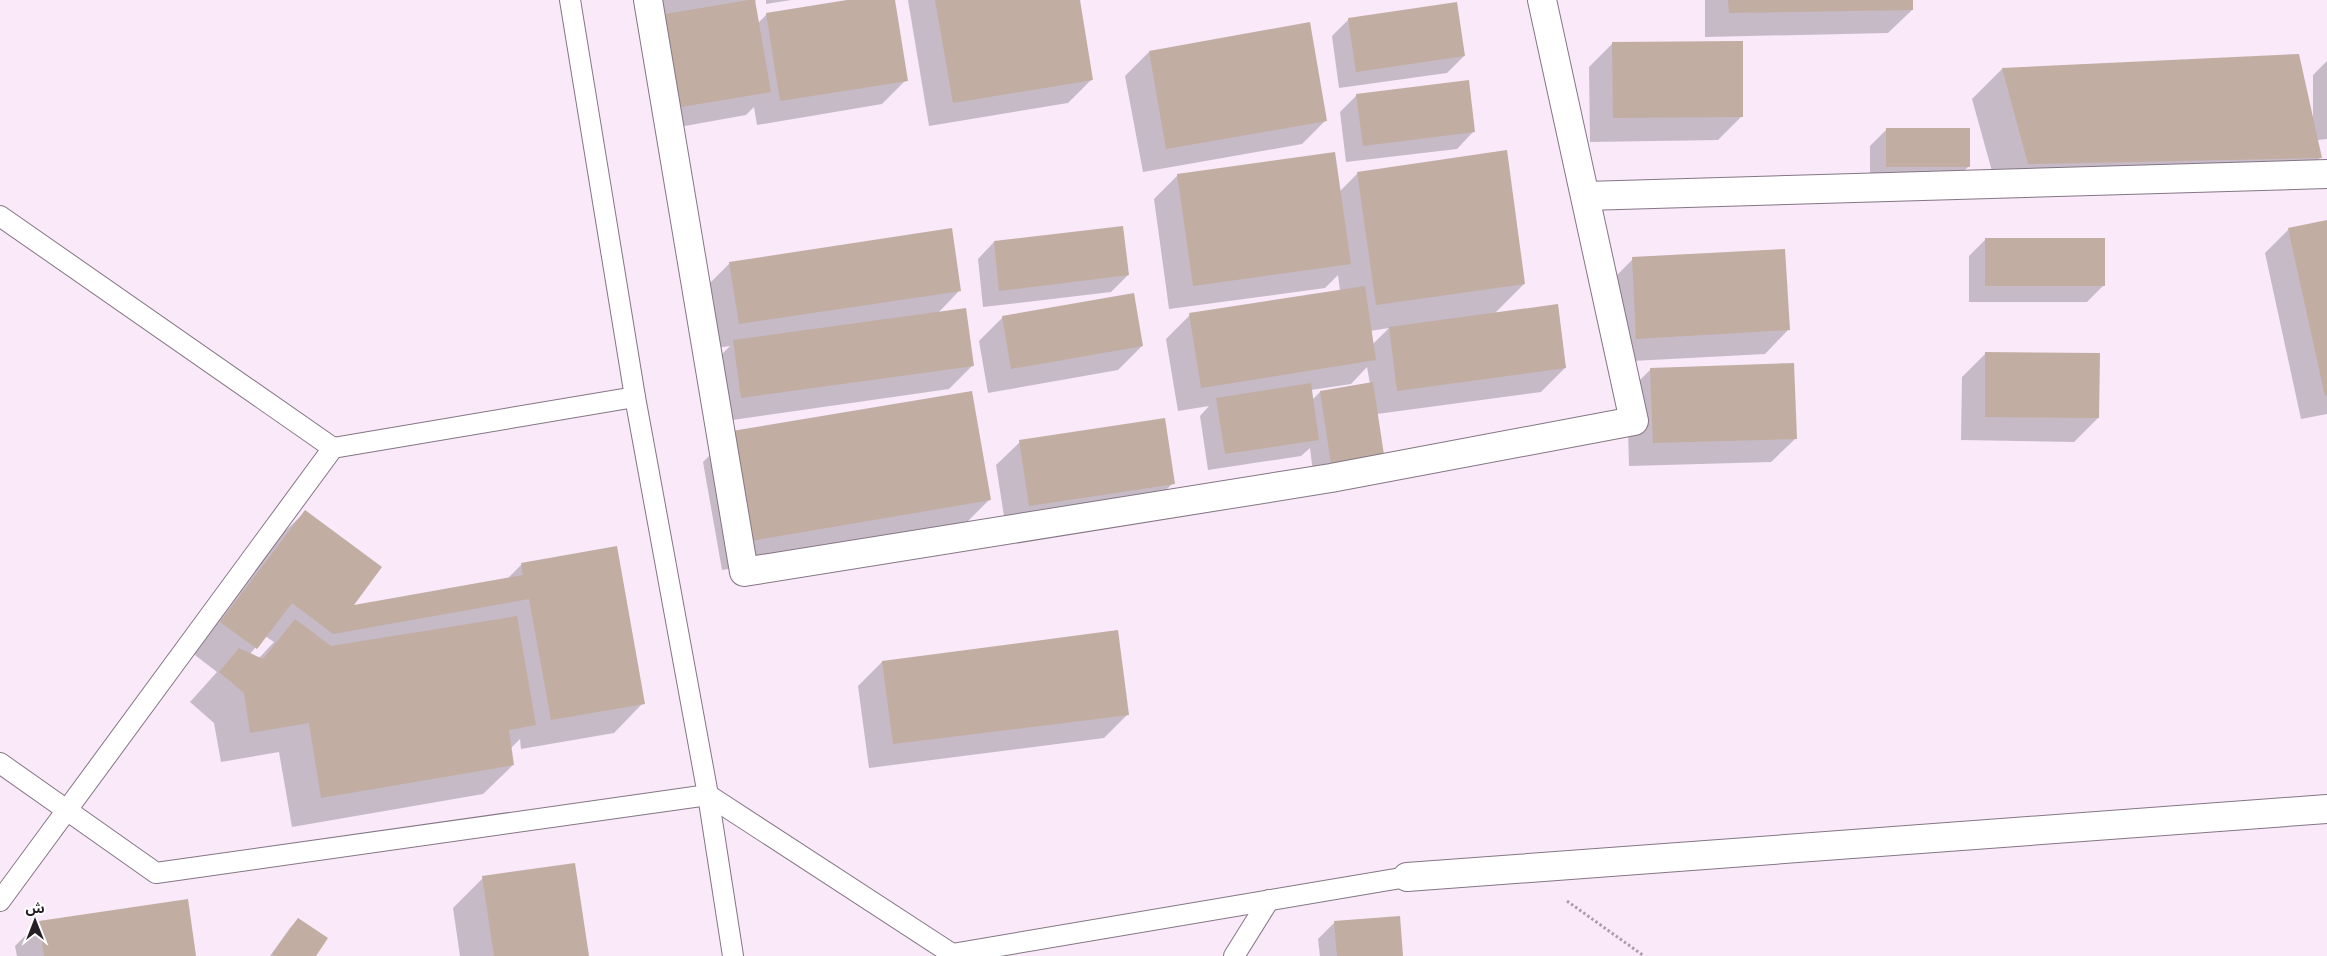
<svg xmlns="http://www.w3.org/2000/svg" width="2327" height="956" font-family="'Crimson Pro','Noto Sans Arabic',serif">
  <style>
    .shadow { fill: #0003; fill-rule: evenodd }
    .building { fill: #c1ada2 }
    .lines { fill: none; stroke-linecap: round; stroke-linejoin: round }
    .lane-casing { stroke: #847684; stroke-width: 22 }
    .street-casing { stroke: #847684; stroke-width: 30 }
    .path { stroke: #aa9eaa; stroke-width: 3; stroke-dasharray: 2.5 2.5; stroke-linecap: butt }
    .lane { stroke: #fff; stroke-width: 20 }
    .street { stroke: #fff; stroke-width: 28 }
  </style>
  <rect width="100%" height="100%" fill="#f9e9f9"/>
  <g class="shadow">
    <polygon points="655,0 756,0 754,2 758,23 767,14 855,0 893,0 906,80 882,104 757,125 754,107 746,115 657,131"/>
    <polygon points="766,0 791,0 766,4"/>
    <polygon points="908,0 1079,0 1092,79 1068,103 929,126"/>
    <polygon points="1705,0 1912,0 1912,10 1888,33 1705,37"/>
    <polygon points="1349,19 1464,56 1447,73 1339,88 1332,36"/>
    <polygon points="1613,43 1742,116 1718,140 1590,142 1589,67"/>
    <polygon points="1149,52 1326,120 1302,144 1143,172 1125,76"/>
    <polygon points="2298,55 2313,122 2313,75 2327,61 2327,139 2317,140 2321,157 2291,187 1998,193 1972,99 2002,69"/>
    <polygon points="1357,95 1473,132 1457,149 1346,162 1340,112"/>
    <polygon points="1887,129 1969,166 1952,183 1870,183 1870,146"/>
    <path d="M1358,173L1524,284L1494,314L1565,368L1541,392L1377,414L1383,455L1314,480L1310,448L1301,456L1208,470L1200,416L1209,406L1178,411L1166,339L1190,315L1340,291L1338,275L1325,288L1169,309L1154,199L1178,175L1339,192ZM1389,328L1372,345L1370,331ZM1367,367L1370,384L1320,392L1312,400L1311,390L1351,384Z"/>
    <polygon points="2327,221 2327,414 2301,419 2265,253 2289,229"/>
    <polygon points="1986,239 2104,285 2087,302 1969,302 1969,256"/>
    <polygon points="994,242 1128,275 1111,292 983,307 978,259"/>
    <polygon points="1633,259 1788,330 1765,354 1613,362 1609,283"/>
    <polygon points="730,263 960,290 938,313 973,365 949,389 718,422 710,366 730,346 716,348 706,287"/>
    <polygon points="1003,317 1142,346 1118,370 988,393 979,341"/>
    <polygon points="1986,353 2098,418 2074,442 1961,440 1962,377"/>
    <polygon points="1651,369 1795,439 1771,462 1629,466 1627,393"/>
    <polygon points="733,432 989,500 959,530 722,570 703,462"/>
    <polygon points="1020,442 1173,483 1149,507 1006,529 996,465"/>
    <path d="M305,512L351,607L507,579L521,565L616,547L643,703L614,733L521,749L520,739L510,749L513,765L483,794L292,827L279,752L221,762L214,723L190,702L217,672L191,652L275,541ZM265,636L274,642L259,658L250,654Z"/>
    <polygon points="882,662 1128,714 1104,738 869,768 858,686"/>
    <polygon points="483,878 588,956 460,956 453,908"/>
    <polygon points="298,919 314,956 270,956 290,928"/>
    <polygon points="39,922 195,956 17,956 15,946"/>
    <polygon points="1335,922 1401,956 1320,956 1318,939"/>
  </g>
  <g class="building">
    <polygon points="749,0 755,0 771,92 681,107 665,14"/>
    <polygon points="847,0 895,0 908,81 780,101 766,13"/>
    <polygon points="935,0 1080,0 1093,80 953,103"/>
    <polygon points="1728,0 1913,0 1913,10 1729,13"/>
    <polygon points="1457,2 1465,56 1356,72 1348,18"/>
    <polygon points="1310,22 1327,121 1166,149 1149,51"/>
    <polygon points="1743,41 1743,117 1613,118 1612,42"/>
    <polygon points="2299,54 2322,158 2028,164 2002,68"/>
    <polygon points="1469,80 1475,132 1363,146 1356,94"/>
    <rect x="1886" y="128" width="84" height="39"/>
    <polygon points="1507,150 1525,284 1376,305 1357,172"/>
    <polygon points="1335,152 1351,264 1193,286 1177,174"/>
    <polygon points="2327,220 2327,395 2325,396 2288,228"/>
    <polygon points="1123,226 1129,275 999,291 994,241"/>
    <polygon points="952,228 961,291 739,324 729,262"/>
    <rect x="1985" y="238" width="120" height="48"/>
    <polygon points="1785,249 1790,330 1636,339 1632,257"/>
    <polygon points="1365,286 1376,360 1201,388 1189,313"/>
    <polygon points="1134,293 1143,346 1011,369 1002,316"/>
    <polygon points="1558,304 1566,368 1397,391 1389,327"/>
    <polygon points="966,308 974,366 741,398 733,340"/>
    <polygon points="1985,352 2100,353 2099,418 1985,417"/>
    <polygon points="1794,363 1797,439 1653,443 1650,368"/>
    <polygon points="1373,382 1384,455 1331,464 1320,391"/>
    <polygon points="1311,383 1319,440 1225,454 1216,398"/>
    <polygon points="972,391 991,500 751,541 732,431"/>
    <polygon points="1165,418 1175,484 1029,506 1019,440"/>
    <polygon points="305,510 382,567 354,605 523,575 521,563 617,546 645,704 551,720 529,599 333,634 292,603 257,649 220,622"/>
    <polygon points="517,616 536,725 509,730 514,765 321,798 309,723 250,733 244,693 219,672 239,648 263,659 295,619 331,646"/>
    <polygon points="1118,630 1129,715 893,744 882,661"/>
    <polygon points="575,863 589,956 494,956 482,876"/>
    <polygon points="188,899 196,956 44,956 39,921"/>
    <polygon points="1400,916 1403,956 1337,956 1334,921"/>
    <polygon points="298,918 328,938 316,956 275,956 272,954"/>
  </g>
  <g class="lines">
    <g class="lane-casing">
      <g id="lane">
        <polyline points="570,0 635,397 708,795 733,956"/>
        <polyline points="0,216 333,448"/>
        <polyline points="0,763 156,873 708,795 952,954 1407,877"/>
        <polyline points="0,901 333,448 635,397"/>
        <polyline points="1234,956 1269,900"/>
      </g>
    </g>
    <g class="street-casing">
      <g id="street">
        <polyline points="648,0 744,572 1331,478 1634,421 1542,0"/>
        <polyline points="1586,196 2327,174"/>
        <polyline points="1407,877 2327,809"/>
      </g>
    </g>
    <polyline class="path" points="1567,901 1644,956"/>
    <use href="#lane" class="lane"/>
    <use href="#street" class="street"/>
  </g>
  <g transform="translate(35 921)" stroke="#ffffff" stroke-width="4" paint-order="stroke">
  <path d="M0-4L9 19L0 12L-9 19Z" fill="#251f25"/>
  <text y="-8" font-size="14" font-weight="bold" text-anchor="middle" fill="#251f25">ش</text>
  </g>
</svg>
